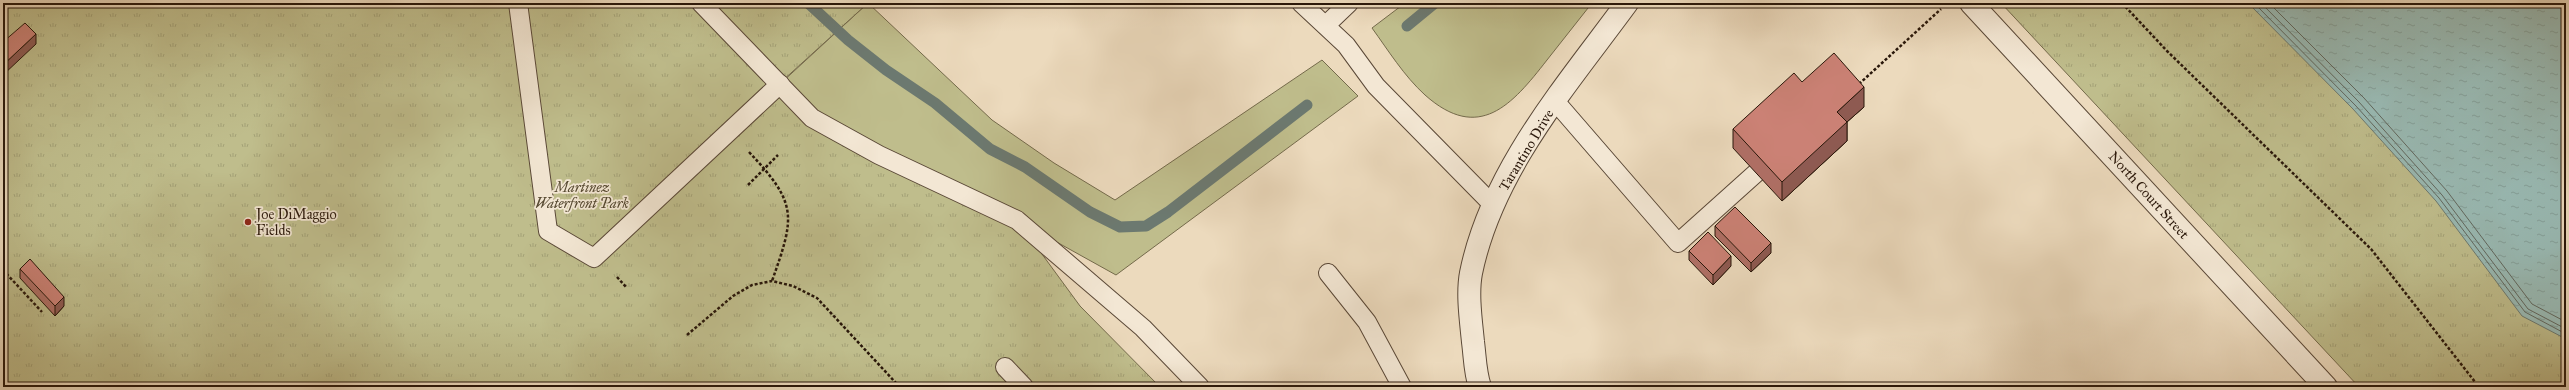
<svg xmlns="http://www.w3.org/2000/svg" width="2569" height="390" font-family="'IM FELL Great Primer',serif">
  <style>
    .grass { fill: #bfbd8c; stroke: #746a4b }
    .park { fill: url(#park-tufts); stroke: #746a4b }
    .water { fill: url(#water-ripples); stroke: #6c7970 }
    .lines { fill: none; stroke-linecap: round; stroke-linejoin: round }
    .shore { stroke: #61685f; stroke-width: 1 }
    .stream { stroke: #6c7970; stroke-width: 11 }
    .service-casing { stroke: #5a4837; stroke-width: 20 }
    .minor-casing { stroke: #5a4837; stroke-width: 24 }
    .path { stroke: #29170a; stroke-width: 2.5; stroke-dasharray: 3 2; stroke-linecap: butt }
    .service { stroke: #f3e7d4; stroke-width: 18 }
    .minor { stroke: #f3e7d4; stroke-width: 22 }
    .wall { fill: #af6f65; stroke: #29170a }
    .shaded-wall { fill: #8e5a52; stroke: #29170a }
    .building { fill: #cb8175; stroke: #29170a }
    .poi-dot { fill: #8f2418; stroke: #f3e7d4; stroke-width: 1.5 }
    .labels { text-anchor: middle; stroke-width: 3.5; stroke-linejoin: round; paint-order: stroke }
    .street-label { font-size: 14px; fill: #29170a; stroke: #f3e7d4 }
    .park-label { font-size: 14px; font-style: italic; fill: #564931; stroke: #f3e7d4 }
    .poi-label { font-size: 14px; fill: #29170a; stroke: #f3e7d4; text-anchor: start }
  </style>
  <defs>
    <pattern id="park-tufts" width="24" height="20" patternUnits="userSpaceOnUse"><rect width="24" height="20" fill="#bfbd8c"/><path d="M3 7l-1-3M5 7V3M7 7l1-3M15 17l-1-3M17 17v-4M19 17l1-3" fill="none" stroke="#a4a277"/></pattern>
    <pattern id="water-ripples" width="26" height="14" patternUnits="userSpaceOnUse"><rect width="26" height="14" fill="#99bab4"/><path d="M2 4q2-2 4 0t4 0M15 11q2-2 4 0t4 0" fill="none" stroke="#849f99"/></pattern>
  </defs>
  <rect width="100%" height="100%" fill="#ecdabd"/>
  <filter id="stains"><feTurbulence type="fractalNoise" baseFrequency=".005" numOctaves="4"/><feColorMatrix values="0 0 0 0 .2 0 0 0 0 .09 0 0 0 0 .02 0 0 0 .5 -.17"/></filter>
  <radialGradient id="worn" r=".72"><stop offset=".6" stop-color="#630" stop-opacity="0"/><stop offset="1" stop-color="#630" stop-opacity=".3"/></radialGradient>
  <g class="grass">
    <polygon points="868,3 992,120 1054,163 1115,200 1322,60 1358,96 1116,275 1017,220 812,118 780,84"/>
    <path d="M1405,3H1592C1577,22 1562,41 1547,60C1512,105 1479,143 1425,95C1404,76 1388,50 1372,28Z"/>
  </g>
  <g class="park">
    <polygon points="3,3 868,3 780,83 812,118 1017,220 1080,306 1160,387 3,387"/>
    <polygon points="2001,3 2566,3 2566,387 2359,387"/>
  </g>
  <polygon class="water" points="2248,3 2566,3 2566,339 2522,316 2436,201 2353,109"/>
  <g class="lines">
    <g class="shore">
      <polyline points="2254,3 2356,106 2439,198 2525,312 2566,334"/>
      <polyline points="2261,3 2359,102 2442,195 2528,309 2566,329"/>
      <polyline points="2269,3 2364,98 2447,191 2532,304 2566,322"/>
    </g>
    <g class="stream">
      <polyline points="808,3 848,40 886,70 935,103 990,149 1025,167 1090,212 1120,227 1146,226 1168,212 1307,105"/>
      <polyline points="1407,26 1435,3"/>
    </g>
    <g class="service-casing">
      <g id="service">
        <polyline points="518,3 548,231 594,258 780,84"/>
        <polyline points="701,3 812,118 879,155 1017,220 1143,328 1200,387"/>
        <polyline points="1301,3 1346,45 1376,86 1494,206"/>
        <polyline points="1326,25 1349,3"/>
        <polyline points="1555,101 1678,243 1756,173"/>
        <polyline points="1328,273 1367,322 1402,387"/>
        <polyline points="1005,367 1024,387"/>
      </g>
    </g>
    <g class="minor-casing">
      <g id="minor">
        <polyline points="1971,3 2326,387"/>
        <path d="M1480,387C1475,373 1475,357 1473,342C1471,321 1467,294 1471,273C1492,170 1567,85 1627,3"/>
      </g>
    </g>
    <g class="path">
      <polyline points="2122,3 2167,51 2371,249 2479,387"/>
      <polyline points="1859,84 1941,9"/>
      <path d="M749,152C798,204 795,216 772,281"/>
      <polyline points="748,185 778,155"/>
      <polyline points="3,270 42,312"/>
      <polyline points="617,277 626,287"/>
      <polyline points="687,335 733,296 752,285 772,281 793,286 817,298 896,383"/>
    </g>
    <use href="#service" class="service"/>
    <use href="#minor" class="minor"/>
  </g>
  <g class="wall">
    <polygon points="1864,107 1847,122 1847,141 1782,201 1733,148 1733,129"/>
    <polygon points="1715,226 1771,253 1751,272 1715,236"/>
    <polygon points="1689,251 1731,266 1713,285 1689,260"/>
    <polygon points="20,269 64,306 55,316 20,278"/>
  </g>
  <g class="shaded-wall">
    <polygon points="36,34 36,44 3,75 3,65"/>
    <polygon points="1864,87 1864,107 1847,122 1847,141 1782,201 1782,182 1837,112"/>
    <polygon points="1771,243 1771,253 1751,272 1751,263"/>
    <polygon points="1731,256 1731,266 1713,285 1713,275"/>
    <polygon points="64,297 64,306 55,316 55,306"/>
  </g>
  <g class="building">
    <polygon points="25,23 36,34 3,65 3,42"/>
    <polygon points="1834,53 1864,87 1837,112 1847,122 1782,182 1733,129 1794,73 1802,82"/>
    <polygon points="1735,207 1771,243 1751,263 1715,226"/>
    <polygon points="1708,232 1731,256 1713,275 1689,251"/>
    <polygon points="30,259 64,297 55,306 20,269"/>
  </g>
  <circle class="poi-dot" cx="248" cy="222" r="4"/>
  <g class="labels">
    <g class="street-label">
      <text transform="translate(1526 150) rotate(-59)" y="5">Tarantino Drive</text>
      <text transform="translate(2149 195) rotate(48)" y="5">North Court Street</text>
    </g>
    <g class="park-label">
      <text x="582" y="192">Martinez<tspan x="582" dy="16">Waterfront Park</tspan></text>
    </g>
    <g class="poi-label">
      <text x="256" y="219">Joe DiMaggio<tspan x="256" dy="16">Fields</tspan></text>
    </g>
  </g>
  <rect width="2569" height="390" fill="none" stroke="#ecdabd" stroke-width="16"/>
  <rect x="4" y="4" width="2561" height="382" fill="none" stroke="#29170a" stroke-width="2"/>
  <rect x="8" y="8" width="2553" height="374" fill="none" stroke="#29170a"/>
  <rect width="100%" height="100%" filter="url(#stains)"/>
  <rect width="100%" height="100%" fill="url(#worn)"/>
</svg>
